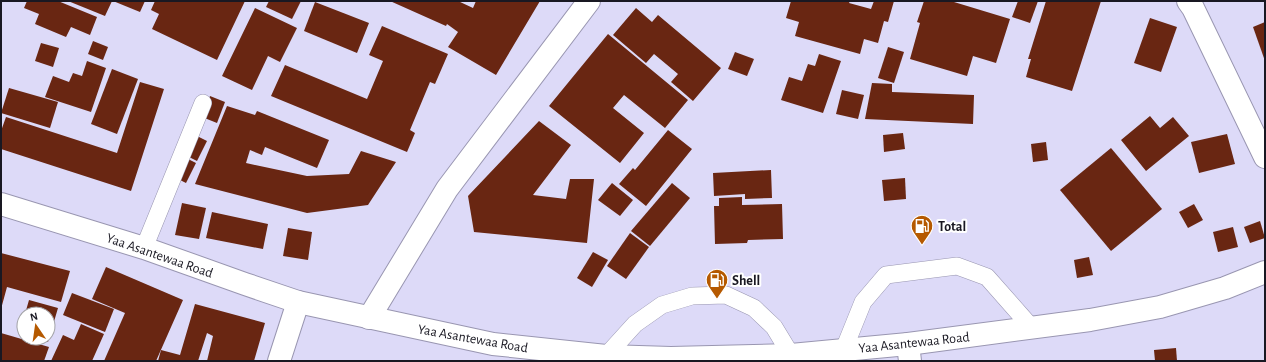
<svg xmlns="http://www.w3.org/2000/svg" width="1266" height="362" font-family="'Alegreya Sans',sans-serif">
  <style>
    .building { fill: #692612 }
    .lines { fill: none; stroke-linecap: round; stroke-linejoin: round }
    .lane-casing { stroke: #9996b1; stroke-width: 18 }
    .street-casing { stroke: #9996b1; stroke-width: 24 }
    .secondary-casing { stroke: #9996b1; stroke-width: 24 }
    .lane { stroke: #fff; stroke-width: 17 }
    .street { stroke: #fff; stroke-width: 22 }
    .secondary { stroke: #fff; stroke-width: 22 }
    .labels { text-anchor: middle; stroke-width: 4; stroke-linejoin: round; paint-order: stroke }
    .poi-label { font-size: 14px; font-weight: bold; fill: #191822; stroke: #fff; text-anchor: start }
    .street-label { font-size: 14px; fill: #191822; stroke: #fff }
  </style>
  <rect width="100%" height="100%" fill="#dddaf8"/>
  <g class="building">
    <polygon points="27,1 58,1 97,17 90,35 71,27 66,37 35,24 39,14 24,8"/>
    <polygon points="68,1 112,1 105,16"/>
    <polygon points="113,1 145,1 140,12"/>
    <polygon points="155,1 245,1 217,60 152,29 159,14 151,10"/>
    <polygon points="269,1 301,1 292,19 266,7"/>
    <polygon points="390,1 458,1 473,8 476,1 540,1 496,75 448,47 458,32 447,24 446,26"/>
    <polygon points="791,1 850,1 849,3 871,9 874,1 894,1 888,22 884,21 878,43 864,39 860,54 795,36 799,22 786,18"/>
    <polygon points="924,1 954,1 954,2 1010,19 996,63 973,56 967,76 910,59 920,23 917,22"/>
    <polygon points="1018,1 1038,1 1030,23 1012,17"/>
    <polygon points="1046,1 1101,1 1072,91 1026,77 1031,59 1028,59"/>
    <polygon points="315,2 369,23 357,53 304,31"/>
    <polygon points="255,8 297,28 280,62 268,56 252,90 222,76"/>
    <polygon points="636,8 652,22 658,15 721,68 693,101 671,82 678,74 654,54 646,63 613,35"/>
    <polygon points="1150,18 1177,27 1161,72 1134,63"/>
    <polygon points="1265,22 1265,61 1253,27"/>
    <polygon points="382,26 448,54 435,84 430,82 410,130 415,133 407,152 271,96 285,65 367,99 383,61 369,55"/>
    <polygon points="608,34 688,100 665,128 624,95 613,108 644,133 620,163 549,106"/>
    <polygon points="93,41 108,47 103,60 88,54"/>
    <polygon points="41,43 59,48 53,67 35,61"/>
    <polygon points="888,47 904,52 894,83 878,78"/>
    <polygon points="735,52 754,59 747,76 728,69"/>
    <polygon points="819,54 841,61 823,113 781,100 789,77 802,81 808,64 815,66"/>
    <polygon points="87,61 106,68 91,112 45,97 53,76 69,82 73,73 82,76"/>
    <polygon points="112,69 138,79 117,134 91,124"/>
    <polygon points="140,82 164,89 131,191 1,149 1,131 6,117 117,153"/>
    <polygon points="872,83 892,84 892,92 974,95 973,124 865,119"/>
    <polygon points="9,88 58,102 50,128 1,113"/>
    <polygon points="842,90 864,95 858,119 836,114"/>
    <polygon points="210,96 225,102 217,123 202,117"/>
    <polygon points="227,106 255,115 257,111 329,140 317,168 265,147 262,155 250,150 246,163 307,176 349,174 361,151 396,162 368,205 307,213 195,184"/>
    <polygon points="1150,116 1160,128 1173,117 1189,136 1146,171 1121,140"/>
    <polygon points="539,121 571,145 533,195 566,199 570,179 594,179 587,243 474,232 468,196"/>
    <polygon points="668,130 692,149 646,206 619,184 633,168 635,170"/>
    <polygon points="903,133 905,149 884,152 883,135"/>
    <polygon points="193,134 207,141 197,161 183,154"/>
    <polygon points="1227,134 1235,164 1199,173 1191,142"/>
    <polygon points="1046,142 1048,160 1033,162 1031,144"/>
    <polygon points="1111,148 1162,209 1111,251 1060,190"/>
    <polygon points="184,157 196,163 186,183 174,177"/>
    <polygon points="771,170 772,198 745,199 745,194 714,196 713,173"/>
    <polygon points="905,178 906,199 884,201 882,180"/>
    <polygon points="612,183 633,200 620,216 598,200"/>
    <polygon points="672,183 690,198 650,246 631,231"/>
    <polygon points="742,197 742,205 782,204 783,239 748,240 747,243 715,244 714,206 719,206 719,198"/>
    <polygon points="182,203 206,208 199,239 175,235"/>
    <polygon points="1194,204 1203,220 1188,228 1179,212"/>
    <polygon points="212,212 268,224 263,249 206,238"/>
    <polygon points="1260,221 1265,238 1250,243 1244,227"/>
    <polygon points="1233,227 1238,247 1218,252 1213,232"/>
    <polygon points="288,228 312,232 308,260 283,256"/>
    <polygon points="630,233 649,247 626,279 607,266"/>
    <polygon points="593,252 608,260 592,287 577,278"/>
    <polygon points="1,253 70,271 61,302 7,287 1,309"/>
    <polygon points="1089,257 1093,275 1077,278 1074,260"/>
    <polygon points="106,267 183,300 156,361 104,361 125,313 92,299"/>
    <polygon points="72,293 114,309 105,332 63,315"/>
    <polygon points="29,300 58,308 48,342 36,339 48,338 48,314 25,314"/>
    <polygon points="195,304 265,323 254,361 207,361 213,336 207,333 198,361 158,361 161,350 180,355"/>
    <polygon points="24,319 24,336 19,334"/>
    <polygon points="81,324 104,334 92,361 51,361 63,335 74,340"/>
    <polygon points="1,333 49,347 44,361 1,361"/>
    <polygon points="1176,348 1177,361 1155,361 1154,350"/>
  </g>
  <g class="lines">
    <g class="lane-casing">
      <g id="lane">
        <polyline points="144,248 203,103"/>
        <polyline points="844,349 863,302 886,275 957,266 987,277 1032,328"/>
        <polyline points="606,356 635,324 662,305 692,296 726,295 754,308 774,327 791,355"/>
      </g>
    </g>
    <g class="street-casing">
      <g id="street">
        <polyline points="1188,1 1193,8 1265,157"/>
        <polyline points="369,318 447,189 589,1"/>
        <polyline points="908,344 910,361"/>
        <polyline points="279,361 298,302"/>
      </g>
    </g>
    <g class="secondary-casing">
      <polyline id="secondary" points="1,204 144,248 245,284 298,302 493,344 606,356 671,358 791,355 908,344 1090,320 1160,307 1225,288 1265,272"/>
    </g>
    <use href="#lane" class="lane"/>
    <use href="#street" class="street"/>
    <use href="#secondary" class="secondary"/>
  </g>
  <defs>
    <g id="fuel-pin" transform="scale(1.15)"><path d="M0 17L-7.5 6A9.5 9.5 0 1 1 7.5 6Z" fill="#b55900" stroke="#fff"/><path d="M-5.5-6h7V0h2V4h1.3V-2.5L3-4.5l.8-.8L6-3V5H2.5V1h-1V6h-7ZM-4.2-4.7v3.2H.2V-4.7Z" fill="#fff"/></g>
  </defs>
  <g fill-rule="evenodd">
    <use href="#fuel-pin" x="922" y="226"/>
    <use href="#fuel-pin" x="717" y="280"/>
  </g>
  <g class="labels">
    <g class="poi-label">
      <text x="938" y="231">Total</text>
      <text x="732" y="285">Shell</text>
    </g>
    <g class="street-label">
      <text transform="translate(160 255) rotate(19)" y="5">Yaa Asantewaa Road</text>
      <text transform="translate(473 338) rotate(10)" y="5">Yaa Asantewaa Road</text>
      <text transform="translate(914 342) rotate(-6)" y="5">Yaa Asantewaa Road</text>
    </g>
  </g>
  <rect width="1266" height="362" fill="none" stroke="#191822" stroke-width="4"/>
  <g transform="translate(36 326) rotate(347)"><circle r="19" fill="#ffffff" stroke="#a3a3a7"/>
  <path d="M0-3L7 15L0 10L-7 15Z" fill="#b55900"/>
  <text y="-6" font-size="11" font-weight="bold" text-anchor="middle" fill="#191822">N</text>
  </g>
</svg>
